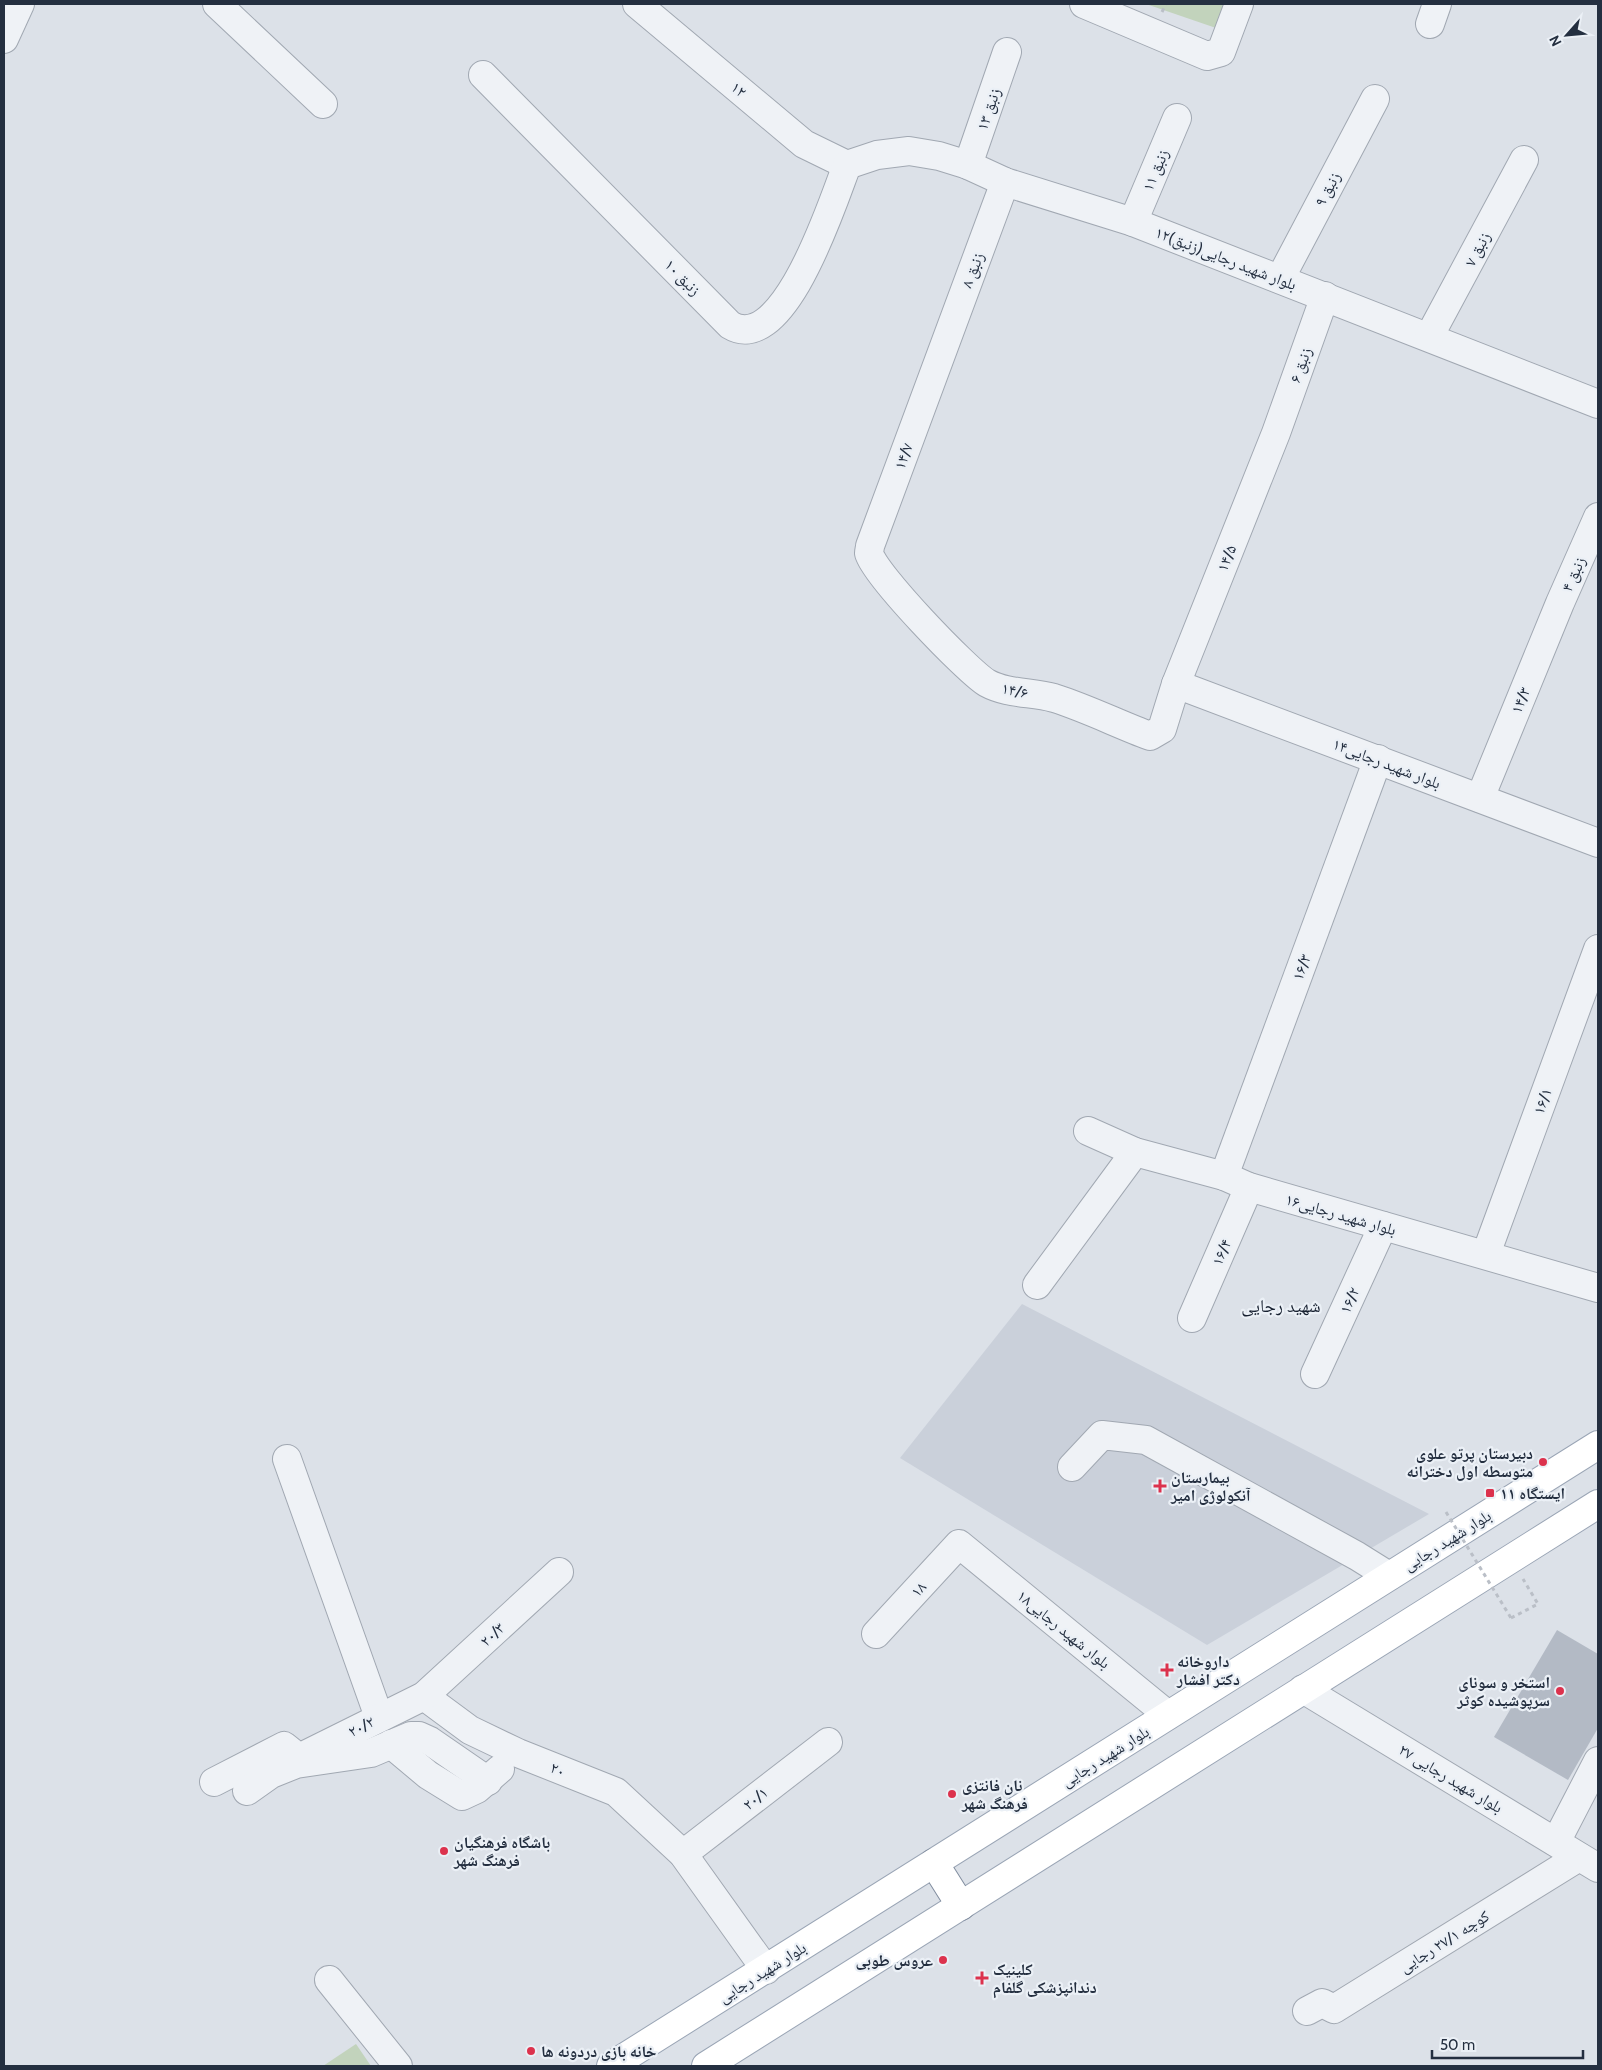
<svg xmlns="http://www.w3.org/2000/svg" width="1602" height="2070" font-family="Cabin,'Noto Naskh Arabic',sans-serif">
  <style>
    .built { fill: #cad0da }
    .green { fill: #c2d3bc }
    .building { fill: #b3bac5 }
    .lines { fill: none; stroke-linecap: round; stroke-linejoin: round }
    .minor-casing { stroke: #a1a8b2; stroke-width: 30 }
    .major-casing { stroke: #9aa5b5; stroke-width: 30 }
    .highway-casing { stroke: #828ea0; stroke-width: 30 }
    .path { stroke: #babfc7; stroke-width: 3; stroke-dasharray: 4 4; stroke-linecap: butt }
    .minor { stroke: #eff2f6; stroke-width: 28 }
    .major { stroke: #fff; stroke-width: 28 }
    .highway { stroke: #fff; stroke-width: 28 }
    .path-bridge { stroke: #babfc7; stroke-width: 3; stroke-dasharray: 4 4; stroke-linecap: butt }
    .poi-dot { fill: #dc324d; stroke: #ebf0f6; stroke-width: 2 }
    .labels { text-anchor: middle; stroke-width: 4.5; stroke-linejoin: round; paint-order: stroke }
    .street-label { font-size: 16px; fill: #242f40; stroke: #ebf0f6 }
    .poi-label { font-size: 16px; font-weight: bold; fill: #242f40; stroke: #ebf0f6; text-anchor: start }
    .neighbourhood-label { font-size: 18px; fill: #172030; stroke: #ebf0f6 }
  </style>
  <rect width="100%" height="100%" fill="#dce1e8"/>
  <polygon class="built" points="1022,1304 1429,1514 1207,1645 900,1458"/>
  <g class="green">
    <polygon points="1146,4 1225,4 1216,28"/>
    <polygon points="356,2044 371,2066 323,2066"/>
  </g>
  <polygon class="building" points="1557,1630 1598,1654 1598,1728 1568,1780 1494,1737"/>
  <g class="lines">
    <g class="minor-casing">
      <g id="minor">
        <polyline points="217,4 323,104"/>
        <polyline points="637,4 804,144 847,165"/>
        <polyline points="1084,4 1207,56 1221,52 1239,4"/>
        <polyline points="1430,24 1437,4"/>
        <polyline points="4,39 20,4"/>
        <path d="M483,75L730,325C784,358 834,198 847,165"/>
        <polyline points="847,165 877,155 909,151 939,156 968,165 1005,182 1133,222 1598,404"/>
        <polyline points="968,165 1007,52"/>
        <path d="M1005,182L870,546C870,548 869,551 869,553C872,572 968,672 987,683C1007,694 1032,692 1054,698C1086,708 1118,724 1150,736L1162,729L1176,684L1276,433L1325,296"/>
        <polyline points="1133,222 1177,118"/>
        <polyline points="1280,279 1375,99"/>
        <polyline points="1429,337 1524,160"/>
        <polyline points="1176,684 1598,843"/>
        <polyline points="1480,798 1560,603 1598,517"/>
        <polyline points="1088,1131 1135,1152 1224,1176 1249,1187 1598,1288"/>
        <polyline points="1224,1176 1378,759"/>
        <polyline points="1486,1254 1598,949"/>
        <polyline points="1037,1285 1135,1152"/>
        <polyline points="1192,1318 1249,1187"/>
        <polyline points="1315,1374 1383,1226"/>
        <polyline points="287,1459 379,1717"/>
        <polyline points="1072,1467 1102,1435 1146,1440 1357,1556 1389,1576"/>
        <polyline points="876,1634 959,1544 1168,1715"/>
        <polyline points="1303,1689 1598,1868"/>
        <polyline points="424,1696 470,1730 518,1753 616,1792 683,1854 766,1970"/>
        <polyline points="391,1744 428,1775 462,1796 477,1789 500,1769"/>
        <polyline points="214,1782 284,1746 299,1758 424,1696 559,1572"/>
        <polyline points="247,1791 271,1774 296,1764 371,1753 411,1736 419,1736 430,1741 488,1781"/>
        <polyline points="1556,1842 1598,1761"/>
        <polyline points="683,1854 828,1742"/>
        <polyline points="329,1980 398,2066"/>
        <polyline points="1307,2011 1322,2003 1334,2009 1579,1857"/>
      </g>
    </g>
    <g class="major-casing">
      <g id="major">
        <polyline points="611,2066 1598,1445"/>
        <polyline points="706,2066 1598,1504"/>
      </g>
    </g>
    <g class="highway-casing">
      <polyline id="highway" points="934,1863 961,1906"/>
    </g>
    <g class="path">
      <polyline points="1162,12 1166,4"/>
      <polyline points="1511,1618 1538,1604 1523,1579"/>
    </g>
    <use href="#minor" class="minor"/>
    <use href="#major" class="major"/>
    <use href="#highway" class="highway"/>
    <polyline class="path-bridge" points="1446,1512 1511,1618"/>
  </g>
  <g class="poi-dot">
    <circle cx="1543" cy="1462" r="5"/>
    <path d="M1157.5 1478.5h5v5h5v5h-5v5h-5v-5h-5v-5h5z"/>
    <rect x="1485" y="1488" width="10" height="10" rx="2.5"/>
    <path d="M1164.5 1662.5h5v5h5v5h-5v5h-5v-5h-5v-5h5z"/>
    <circle cx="1560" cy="1691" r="5"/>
    <circle cx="952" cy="1794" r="5"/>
    <circle cx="444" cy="1851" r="5"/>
    <circle cx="943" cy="1960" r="5"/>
    <path d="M979.5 1970.5h5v5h5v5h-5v5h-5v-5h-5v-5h5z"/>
    <circle cx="531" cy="2051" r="5"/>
  </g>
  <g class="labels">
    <g class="street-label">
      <text transform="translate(739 89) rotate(40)" y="6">۱۲</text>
      <text transform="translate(988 109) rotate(-71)" y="6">زنبق ۱۳</text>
      <text transform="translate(1155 170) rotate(-67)" y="6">زنبق ۱۱</text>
      <text transform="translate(1327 189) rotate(-62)" y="6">زنبق ۹</text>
      <text transform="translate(1477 249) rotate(-62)" y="6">زنبق ۷</text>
      <text transform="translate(1226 258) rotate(21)" y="6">۱۲بلوار شهید رجایی(زنبق)</text>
      <text transform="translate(972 270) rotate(-69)" y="6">زنبق ۸</text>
      <text transform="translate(683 277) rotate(45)" y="6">زنبق ۱۰</text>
      <text transform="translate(1300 365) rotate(-70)" y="6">زنبق ۶</text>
      <text transform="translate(903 456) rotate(-70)" y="6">۱۴/۷</text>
      <text transform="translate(1226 558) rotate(-68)" y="6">۱۴/۵</text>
      <text transform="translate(1573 574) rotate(-66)" y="6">زنبق ۴</text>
      <text transform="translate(1015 690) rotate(12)" y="6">۱۴/۶</text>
      <text transform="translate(1520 700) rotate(-68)" y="6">۱۴/۳</text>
      <text transform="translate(1387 763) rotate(21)" y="6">بلوار شهید رجایی۱۴</text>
      <text transform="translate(1301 967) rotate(-70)" y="6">۱۶/۳</text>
      <text transform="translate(1542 1101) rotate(-70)" y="6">۱۶/۱</text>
      <text transform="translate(1341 1214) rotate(16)" y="6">بلوار شهید رجایی۱۶</text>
      <text transform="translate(1221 1252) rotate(-67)" y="6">۱۶/۴</text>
      <text transform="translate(1349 1300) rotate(-66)" y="6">۱۶/۲</text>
      <text transform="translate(1447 1540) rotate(-32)" y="6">بلوار شهید رجایی</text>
      <text transform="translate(918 1589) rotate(-48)" y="6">۱۸</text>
      <text transform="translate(1064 1629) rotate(39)" y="6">بلوار شهید رجایی۱۸</text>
      <text transform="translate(492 1634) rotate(-43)" y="6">۲۰/۳</text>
      <text transform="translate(361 1726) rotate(-27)" y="6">۲۰/۲</text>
      <text transform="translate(1105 1756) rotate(-32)" y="6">بلوار شهید رجایی</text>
      <text transform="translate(558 1769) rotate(22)" y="6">۲۰</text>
      <text transform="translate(1451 1778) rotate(31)" y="6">۲۷ بلوار شهید رجایی</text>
      <text transform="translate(755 1798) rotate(-38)" y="6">۲۰/۱</text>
      <text transform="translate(1444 1941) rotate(-32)" y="6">کوچه ۲۷/۱ رجایی</text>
      <text transform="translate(762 1972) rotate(-32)" y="6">بلوار شهید رجایی</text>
    </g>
    <g class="poi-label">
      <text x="1533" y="1459" text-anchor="end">دبیرستان پرتو علوی<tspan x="1533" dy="18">متوسطه اول دخترانه</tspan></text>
      <text x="1171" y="1483">بیمارستان<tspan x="1171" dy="18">آنکولوژی امیر</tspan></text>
      <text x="1500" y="1499">ایستگاه ۱۱</text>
      <text x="1177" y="1667">داروخانه<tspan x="1177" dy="18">دکتر افشار</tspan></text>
      <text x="1550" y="1688" text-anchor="end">استخر و سونای<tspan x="1550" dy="18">سرپوشیده کوثر</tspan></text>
      <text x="962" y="1791">نان فانتزی<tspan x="962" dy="18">فرهنگ شهر</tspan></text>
      <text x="454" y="1848">باشگاه فرهنگیان<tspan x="454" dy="18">فرهنگ شهر</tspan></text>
      <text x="933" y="1966" text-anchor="end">عروس طوبی</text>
      <text x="993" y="1975">کلینیک<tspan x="993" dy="18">دندانپزشکی گلفام</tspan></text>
      <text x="541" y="2057">خانه بازی دردونه ها</text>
    </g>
    <g class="neighbourhood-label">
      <text x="1281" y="1312">شهید رجایی</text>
    </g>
  </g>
  <rect width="1602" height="2070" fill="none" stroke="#242f40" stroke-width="10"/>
  <g transform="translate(1567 35) rotate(243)" stroke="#ebf0f6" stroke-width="4" paint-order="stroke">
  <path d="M0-4L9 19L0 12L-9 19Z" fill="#242f40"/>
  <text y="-8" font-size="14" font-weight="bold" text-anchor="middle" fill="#242f40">N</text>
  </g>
  <path d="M1432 2050v8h151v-8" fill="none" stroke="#242f40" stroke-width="2.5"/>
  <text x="1440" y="2050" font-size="15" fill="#242f40" stroke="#ebf0f6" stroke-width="4" paint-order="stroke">50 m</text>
</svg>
